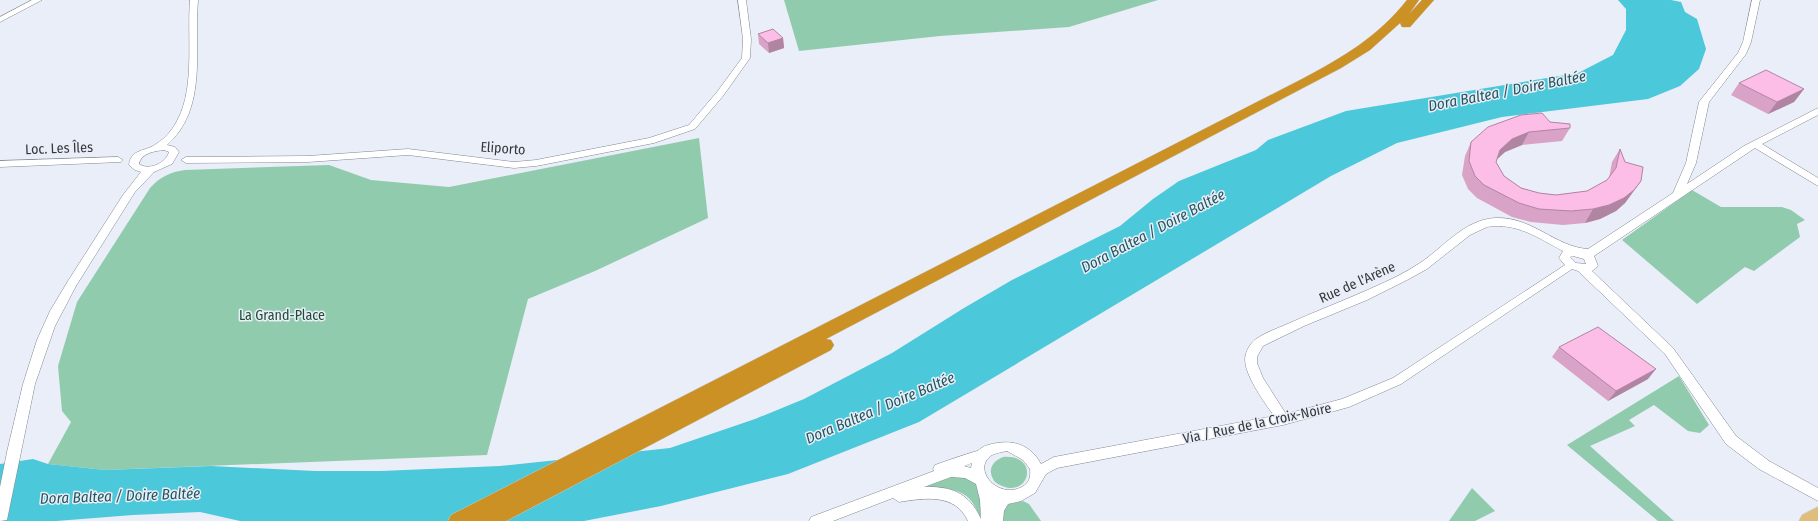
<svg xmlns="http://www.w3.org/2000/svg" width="1818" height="521" font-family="'Fira Sans Condensed',sans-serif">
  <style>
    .green { fill: #91cbae }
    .water { fill: #4bc8da }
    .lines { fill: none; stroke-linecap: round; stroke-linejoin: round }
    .minor-casing { stroke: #828790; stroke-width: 1 }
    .major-casing { stroke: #cbcbcc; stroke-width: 1 }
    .highway-casing { stroke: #cbcbcc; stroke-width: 1 }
    .minor { fill: #fff; fill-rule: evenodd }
    .major { fill: #e0bd7c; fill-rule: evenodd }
    .highway { fill: #cb9125; fill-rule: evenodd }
    .wall { fill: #d9a3c7 }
    .shaded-wall { fill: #b085a2 }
    .building { fill: #fcbee7; stroke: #b085a2 }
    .labels { text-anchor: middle; stroke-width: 3; stroke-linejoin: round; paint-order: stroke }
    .street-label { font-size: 14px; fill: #36383b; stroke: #e9eef8 }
    .park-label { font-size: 14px; fill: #214a37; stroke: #e9eef8 }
    .water-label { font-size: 15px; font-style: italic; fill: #22565e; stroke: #e9eef8 }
  </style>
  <rect width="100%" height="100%" fill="#e9eef8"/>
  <g class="green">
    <polygon points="784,0 1158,0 1069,27 940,36 799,51"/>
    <path d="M699,138L708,218L595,271L528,299L487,455L105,470L48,464L71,422L62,411L58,366L77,302L150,188C160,177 170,172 185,170L329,165L371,180L449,187Z"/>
    <polygon points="1692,190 1721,207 1782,207 1791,210 1805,220 1797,224 1800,237 1754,271 1745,267 1697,304 1622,240"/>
    <polygon points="1679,376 1709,425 1700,433 1688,431 1654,405 1629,420 1635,426 1590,446 1674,521 1658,521 1567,445"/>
    <path d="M1003,457C1043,454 1028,505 995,482C987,471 991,462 1003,457Z"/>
    <path d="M956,475C960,476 966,475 969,477C983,484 982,505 980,518C970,488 954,490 926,486L944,477Z"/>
    <polygon points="1472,488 1495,511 1475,521 1449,521"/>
    <polygon points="1023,501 1029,504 1041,521 1001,521 1002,511 1009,504"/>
  </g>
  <polygon class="water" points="1618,0 1671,0 1681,2 1685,12 1697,19 1706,49 1699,69 1680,86 1648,99 1502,117 1397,143 1331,176 919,422 788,474 661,506 584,521 240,521 200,512 133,515 56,521 0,521 0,464 33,459 48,464 105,470 211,466 315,471 381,471 500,466 670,448 755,419 804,399 892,353 964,308 1012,280 1120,226 1153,199 1179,181 1256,150 1268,140 1346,111 1578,73 1613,55 1626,30 1626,9"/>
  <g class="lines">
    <g class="minor-casing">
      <g id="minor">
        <polygon points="32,0 42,0 0,22 0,17"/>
        <path d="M190,0H198C194,49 208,109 167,145L175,147L179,152L172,164L154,172L135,192L76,286L55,326L35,384L7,520L0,521V487L7,452L23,384L37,340L50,311L68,281L123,195L141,172L135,170L129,165C131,148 146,152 156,144C166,138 173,129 178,119C195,86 187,36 190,0ZM164,150L169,152C166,163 149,171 139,164C141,153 155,151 164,150Z"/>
        <polygon points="738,0 746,0 751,39 750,58 723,96 695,129 654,143 536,166 514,168 408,155 308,162 186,163 181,160 186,157 308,156 408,149 514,162 536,160 649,138 689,125 717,92 742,58 743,39"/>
        <path d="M1752,0H1760L1751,42L1746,54L1709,102L1696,163L1687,184L1744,146L1818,108V115L1762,144L1818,178V186L1755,148L1594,256L1598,266L1592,271L1673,348L1736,436L1769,461L1818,488V501L1759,469L1726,444L1665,354L1578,271L1572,269L1401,384L1349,407L1283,425L1057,468L1046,474L1035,493L1021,501L1008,504L1004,511L1003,521H968C955,493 925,498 899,502L893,498L833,521H809L811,517L934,471L933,469L935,465C949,460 963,455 977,451C981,449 983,446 988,445C1009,439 1029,442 1041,464L1054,457L1274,416C1265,403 1240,370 1246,354C1247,349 1251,343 1256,339C1264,333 1276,329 1285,325C1314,312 1343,301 1372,288C1388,281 1405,273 1420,263C1444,247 1464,220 1495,218C1532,216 1555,247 1588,249L1673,193L1686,163L1699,102L1738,53L1743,42ZM1494,226C1521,225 1540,239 1563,251L1559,258L1565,265L1393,378L1342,399L1286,414L1263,378L1257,363V357L1263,346L1304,326L1367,300L1407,280L1427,269L1470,235L1487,227ZM1573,256L1584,259L1586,264L1576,263L1570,257ZM1007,451L1023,460L1030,469C1031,477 1029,483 1022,487C997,500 971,468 992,455C996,453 1002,452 1007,451ZM972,463L971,468L964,466ZM951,477L965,478L976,484L980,500L981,519C969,493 952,486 924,487Z"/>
        <polygon points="118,157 123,160 121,162 0,167 0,161"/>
      </g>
    </g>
    <g class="major-casing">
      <polygon id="major" points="1818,507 1818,521 1799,521 1802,515"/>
    </g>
    <g class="highway-casing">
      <path id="highway" d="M1407,0H1419L1409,14L1422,0H1434L1410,27H1402L1400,23L1370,50L1341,68L826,339L831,340L834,345L831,350L506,521H448L451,515L1302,79C1342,58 1379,36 1407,0Z"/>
    </g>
    <use href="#minor" class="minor"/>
    <use href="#major" class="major"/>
    <use href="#highway" class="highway"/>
  </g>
  <g class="wall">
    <polygon points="758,34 783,38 784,48 769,53 759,44"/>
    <polygon points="1739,83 1804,89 1794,102 1768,114 1731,95"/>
    <polygon points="1550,122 1570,128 1562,141 1522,145 1505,152 1496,160 1496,162 1504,176 1521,188 1539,193 1556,195 1587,191 1607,180 1609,178 1612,162 1620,149 1625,162 1641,181 1625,203 1616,211 1600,219 1585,223 1563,225 1531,222 1512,217 1477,198 1468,189 1462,175 1465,156 1471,142"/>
    <polygon points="1559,347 1648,379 1608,401 1552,357"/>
  </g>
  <g class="shaded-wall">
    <polygon points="783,38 784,48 769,53 768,43"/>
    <polygon points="1804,89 1794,102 1768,114 1777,102"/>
    <polygon points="1529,132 1522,145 1505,152 1493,163 1500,150 1512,139"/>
    <polygon points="1641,181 1625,203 1616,211 1600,219 1585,223 1593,209"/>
    <polygon points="1656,369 1648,379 1608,401 1616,391"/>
  </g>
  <g class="building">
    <polygon points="773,29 783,38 768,43 758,34"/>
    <polygon points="1766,70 1804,89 1777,102 1739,83"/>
    <polygon points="1542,113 1550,122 1570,124 1570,128 1529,132 1512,139 1500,150 1496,162 1504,176 1521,188 1539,193 1556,195 1587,191 1607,180 1616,168 1620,149 1625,162 1643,167 1641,181 1634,190 1624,198 1609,205 1593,209 1571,211 1539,209 1519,203 1484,185 1475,176 1469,161 1471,142 1488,127 1521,115"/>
    <polygon points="1598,327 1656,369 1616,391 1559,347"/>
  </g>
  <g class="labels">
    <g class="street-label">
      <text transform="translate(59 148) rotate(-2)" y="5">Loc. Les Îles</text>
      <text transform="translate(503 148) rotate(4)" y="5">Eliporto</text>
      <text transform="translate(1357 282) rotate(-24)" y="5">Rue de l'Arène</text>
      <text transform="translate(1257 423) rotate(-12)" y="5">Via / Rue de la Croix-Noire</text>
    </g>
    <g class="park-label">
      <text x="282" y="320">La Grand-Place</text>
    </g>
    <g class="water-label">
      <text transform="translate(1507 91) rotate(-11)" y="5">Dora Baltea / Doire Baltée</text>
      <text transform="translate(1153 231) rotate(-28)" y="5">Dora Baltea / Doire Baltée</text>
      <text transform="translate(880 408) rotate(-23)" y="5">Dora Baltea / Doire Baltée</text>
      <text transform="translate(120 496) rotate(-2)" y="5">Dora Baltea / Doire Baltée</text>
    </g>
  </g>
</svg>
